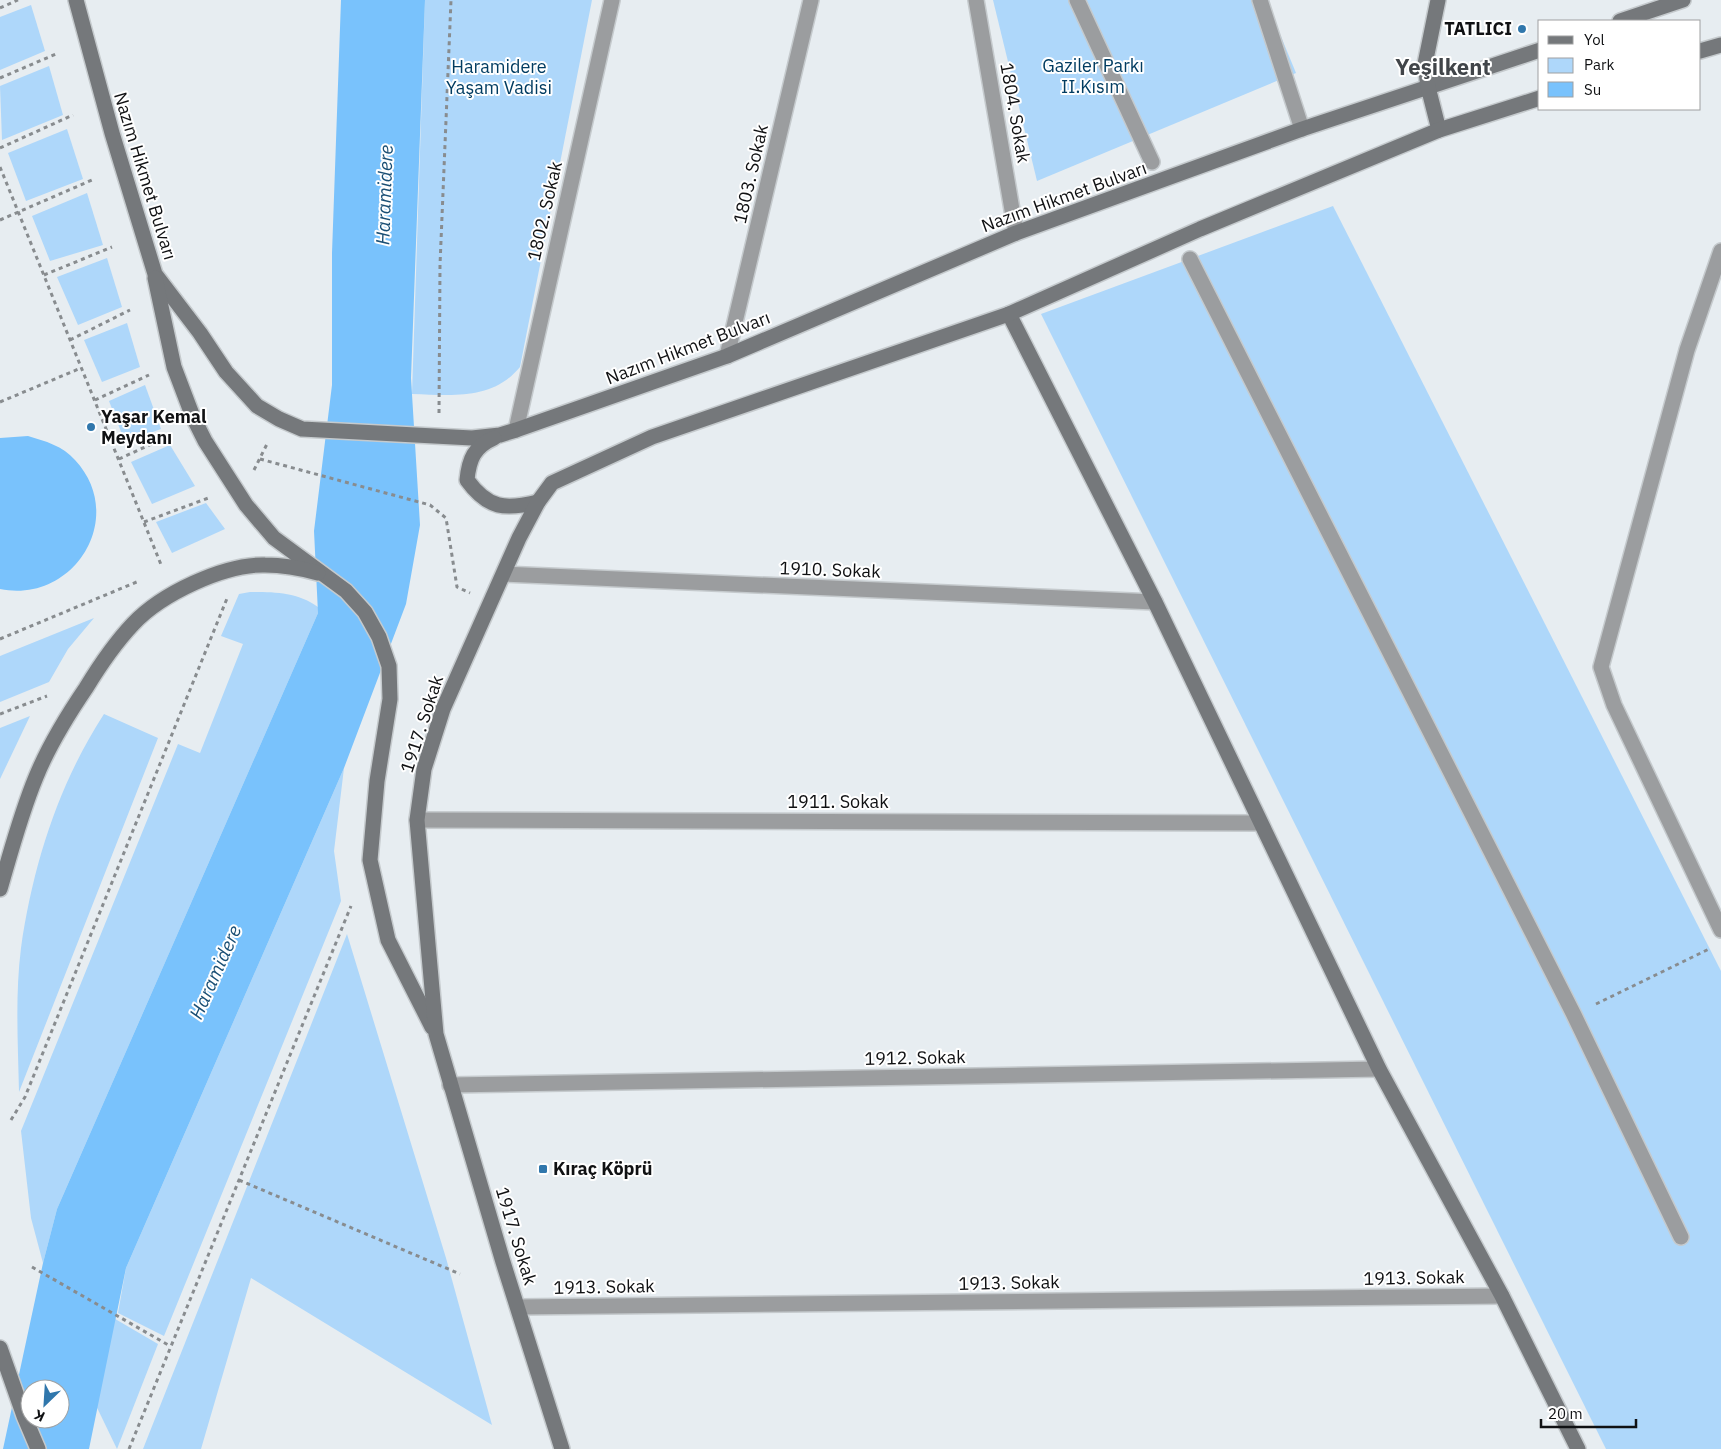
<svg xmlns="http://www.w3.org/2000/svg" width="1721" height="1449" font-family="'IBM Plex Sans',sans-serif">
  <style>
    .green { fill: #aed7fa }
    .water { fill: #79c2fc; fill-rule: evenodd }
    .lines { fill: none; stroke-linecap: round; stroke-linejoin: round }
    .lane-casing { stroke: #c5cacd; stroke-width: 18 }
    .street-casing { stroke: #c5cacd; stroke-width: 18 }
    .secondary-casing { stroke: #c5cacd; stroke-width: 18 }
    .path { stroke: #888c8f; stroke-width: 3; stroke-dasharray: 4 4; stroke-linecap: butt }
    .lane { stroke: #9b9d9f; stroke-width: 15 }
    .street { stroke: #9b9d9f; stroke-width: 15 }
    .secondary { stroke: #75787b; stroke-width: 15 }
    .poi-dot { fill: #3077ac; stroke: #fff; stroke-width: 2 }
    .labels { text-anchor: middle; stroke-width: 4; stroke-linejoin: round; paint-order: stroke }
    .poi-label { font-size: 18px; font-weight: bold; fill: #101113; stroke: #fff; text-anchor: start }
    .park-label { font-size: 18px; fill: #013c61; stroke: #fff }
    .street-label { font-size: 18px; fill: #101113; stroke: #fff }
    .water-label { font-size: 19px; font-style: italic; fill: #1a4f75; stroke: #fff }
    .district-label { font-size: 22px; font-weight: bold; fill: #414549; stroke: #fff }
  </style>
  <rect width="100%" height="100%" fill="#e7edf1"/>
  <g class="green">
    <path d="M425,0H592L520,367C492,401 452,395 412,394Z"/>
    <polygon points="993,0 1266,0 1296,73 1037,181"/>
    <polygon points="31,5 45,51 0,70 0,17"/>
    <polygon points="49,66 63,115 2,140 0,86"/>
    <polygon points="67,129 83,179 26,201 8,153"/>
    <polygon points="87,193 103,245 50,261 32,216"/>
    <polygon points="1333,206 1721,971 1721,1449 1606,1449 1041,314"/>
    <polygon points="107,258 122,307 78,325 57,277"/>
    <polygon points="127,323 140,367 102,382 84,340"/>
    <polygon points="145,385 161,429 125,442 109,401"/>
    <polygon points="170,445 195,486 152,504 131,462"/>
    <polygon points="206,503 225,529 172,553 156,522"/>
    <path d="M250,592C275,592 297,592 318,607V613L57,1209L43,1263L31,1218L21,1131L178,744L200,753L243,644L221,636L239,594Z"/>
    <polygon points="94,618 68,649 49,682 0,702 0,656"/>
    <path d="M104,714L158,738L19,1092C18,1044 15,995 21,948C33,865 58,785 104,714Z"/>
    <polygon points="30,716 0,779 0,728"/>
    <polygon points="344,768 334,851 341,901 164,1336 118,1313 126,1268"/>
    <polygon points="347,934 446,1258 492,1425 251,1278 201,1449 143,1449"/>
    <polygon points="45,1278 158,1344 117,1449 89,1391"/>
  </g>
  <g class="water">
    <path d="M341,0H425L411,378L420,525L406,604L344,768L126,1268L89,1449H3L43,1263L57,1209L318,613L314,531L332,385V253ZM30,1389H60V1419H30Z"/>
    <path d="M28,436C45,441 63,446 75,460C128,517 74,604 0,589V438Z"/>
  </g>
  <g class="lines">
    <g class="lane-casing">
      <g id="lane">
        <polyline points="1077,0 1152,162"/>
        <polyline points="1190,259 1574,1015 1681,1237"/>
      </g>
    </g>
    <g class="street-casing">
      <g id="street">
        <polyline points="976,0 1016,233"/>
        <polyline points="1260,0 1302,129"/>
        <polyline points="1721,251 1687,350 1601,667 1614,705 1721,930"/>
        <polyline points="727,356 811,0"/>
        <polyline points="516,430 612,0"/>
        <polyline points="504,574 1155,602"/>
        <polyline points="417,820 1260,823"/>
        <polyline points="450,1085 1379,1069"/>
        <polyline points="518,1307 1502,1296"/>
      </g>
    </g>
    <g class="secondary-casing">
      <g id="secondary">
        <polyline points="76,0 112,133 155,274 200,333 226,372 257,406 279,419 302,429 472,438 500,435 516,430 727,356 1016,233 1302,129 1540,50"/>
        <polyline points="1438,0 1425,64 1428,87 1439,130"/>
        <polyline points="1620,21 1683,0"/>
        <polyline points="1700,51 1721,45"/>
        <polyline points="155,278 174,367 193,417 205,441 246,505 274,538 346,591 365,612 379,637 389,666 390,699 377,781 370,860 388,940 432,1027"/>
        <polyline points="1009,314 1155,602 1379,1069 1502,1296 1578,1449"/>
        <path d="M494,438C474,447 469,459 467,480C488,509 505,510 538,502"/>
        <path d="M0,889C11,851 21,813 36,777C49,745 67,716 86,688C100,665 115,643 133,624C161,594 224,564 265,565C283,565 300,568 318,573"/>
        <polyline points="0,1348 24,1416 38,1449"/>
        <polyline points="562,1449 503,1262 436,1034 417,820 424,769 443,709 519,538 538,502 552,483 652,437 1009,314 1200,229 1439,130 1540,98"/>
      </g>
    </g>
    <g class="path">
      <polyline points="0,8 18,0"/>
      <polyline points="0,78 56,54"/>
      <polyline points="0,148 73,115"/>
      <polyline points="0,167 162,567"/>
      <polyline points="0,220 92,180"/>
      <polyline points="44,275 112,247"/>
      <polyline points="70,340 130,310"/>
      <polyline points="95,400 149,375"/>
      <polyline points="0,402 81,368"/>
      <polyline points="439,413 440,265 451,0"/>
      <polyline points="119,459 171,435"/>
      <polyline points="260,459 430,505 446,518 457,587 470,593"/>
      <polyline points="254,470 267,444"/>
      <polyline points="144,522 211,497"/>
      <polyline points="0,639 139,581"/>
      <polyline points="0,714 47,696"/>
      <polyline points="1596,1004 1709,949"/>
      <polyline points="11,1120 25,1097 228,596"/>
      <polyline points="239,1180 460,1274"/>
      <polyline points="32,1267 170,1346"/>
      <polyline points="129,1449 351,906"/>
    </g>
    <use href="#lane" class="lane"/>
    <use href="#street" class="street"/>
    <use href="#secondary" class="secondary"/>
  </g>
  <g class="poi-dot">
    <circle cx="1522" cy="29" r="5"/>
    <circle cx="91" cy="427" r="5"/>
    <rect x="538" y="1164" width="10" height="10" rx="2.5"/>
  </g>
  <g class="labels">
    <g class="poi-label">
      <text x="1512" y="35" text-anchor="end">TATLICI</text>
      <text x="101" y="423">Yaşar Kemal<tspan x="101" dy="21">Meydanı</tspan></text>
      <text x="553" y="1175">Kıraç Köprü</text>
    </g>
    <g class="park-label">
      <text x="1093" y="72">Gaziler Parkı<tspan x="1093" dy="21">II.Kısım</tspan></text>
      <text x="499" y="73">Haramidere<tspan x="499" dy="21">Yaşam Vadisi</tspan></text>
    </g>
    <g class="street-label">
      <text transform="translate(1015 113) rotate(80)" y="6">1804. Sokak</text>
      <text transform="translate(751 174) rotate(-77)" y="6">1803. Sokak</text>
      <text transform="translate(145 176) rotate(73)" y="6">Nazım Hikmet Bulvarı</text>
      <text transform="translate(1064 197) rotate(-20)" y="6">Nazım Hikmet Bulvarı</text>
      <text transform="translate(545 211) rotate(-77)" y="6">1802. Sokak</text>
      <text transform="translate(688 348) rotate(-21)" y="6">Nazım Hikmet Bulvarı</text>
      <text transform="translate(830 570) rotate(2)" y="6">1910. Sokak</text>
      <text transform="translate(422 724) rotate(-72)" y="6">1917. Sokak</text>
      <text x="838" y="808">1911. Sokak</text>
      <text transform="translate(915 1058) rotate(-1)" y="6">1912. Sokak</text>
      <text transform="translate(516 1236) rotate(73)" y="6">1917. Sokak</text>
      <text transform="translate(1414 1278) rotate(-1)" y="6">1913. Sokak</text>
      <text transform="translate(1009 1283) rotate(-1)" y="6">1913. Sokak</text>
      <text transform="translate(604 1287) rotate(-1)" y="6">1913. Sokak</text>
    </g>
    <g class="water-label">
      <text transform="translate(384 195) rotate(-88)" y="7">Haramidere</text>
      <text transform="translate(215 972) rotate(-66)" y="7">Haramidere</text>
    </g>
    <g class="district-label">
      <text x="1443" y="75">Yeşilkent</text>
    </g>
  </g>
  <rect x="1538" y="20" width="162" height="90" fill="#ffffff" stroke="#9fa0a1"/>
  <rect x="1548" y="36" width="25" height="8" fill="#75787b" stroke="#9fa0a1"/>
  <text x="1584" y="45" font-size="15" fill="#101113">Yol</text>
  <rect x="1548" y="58" width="25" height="15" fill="#aed7fa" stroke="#9fa0a1"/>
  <text x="1584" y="70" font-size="15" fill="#101113">Park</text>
  <rect x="1548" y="82" width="25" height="15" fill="#79c2fc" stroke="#9fa0a1"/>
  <text x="1584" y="95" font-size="15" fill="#101113">Su</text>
  <g transform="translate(45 1404) rotate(205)"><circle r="24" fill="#ffffff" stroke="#9fa0a1"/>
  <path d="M0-4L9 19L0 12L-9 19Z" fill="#3077ac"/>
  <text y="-8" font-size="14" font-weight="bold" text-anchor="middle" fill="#101113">K</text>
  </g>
  <path d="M1541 1419v8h95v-8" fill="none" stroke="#101113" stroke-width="2.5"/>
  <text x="1548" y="1419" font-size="15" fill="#101113" stroke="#ffffff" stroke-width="4" paint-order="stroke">20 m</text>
</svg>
